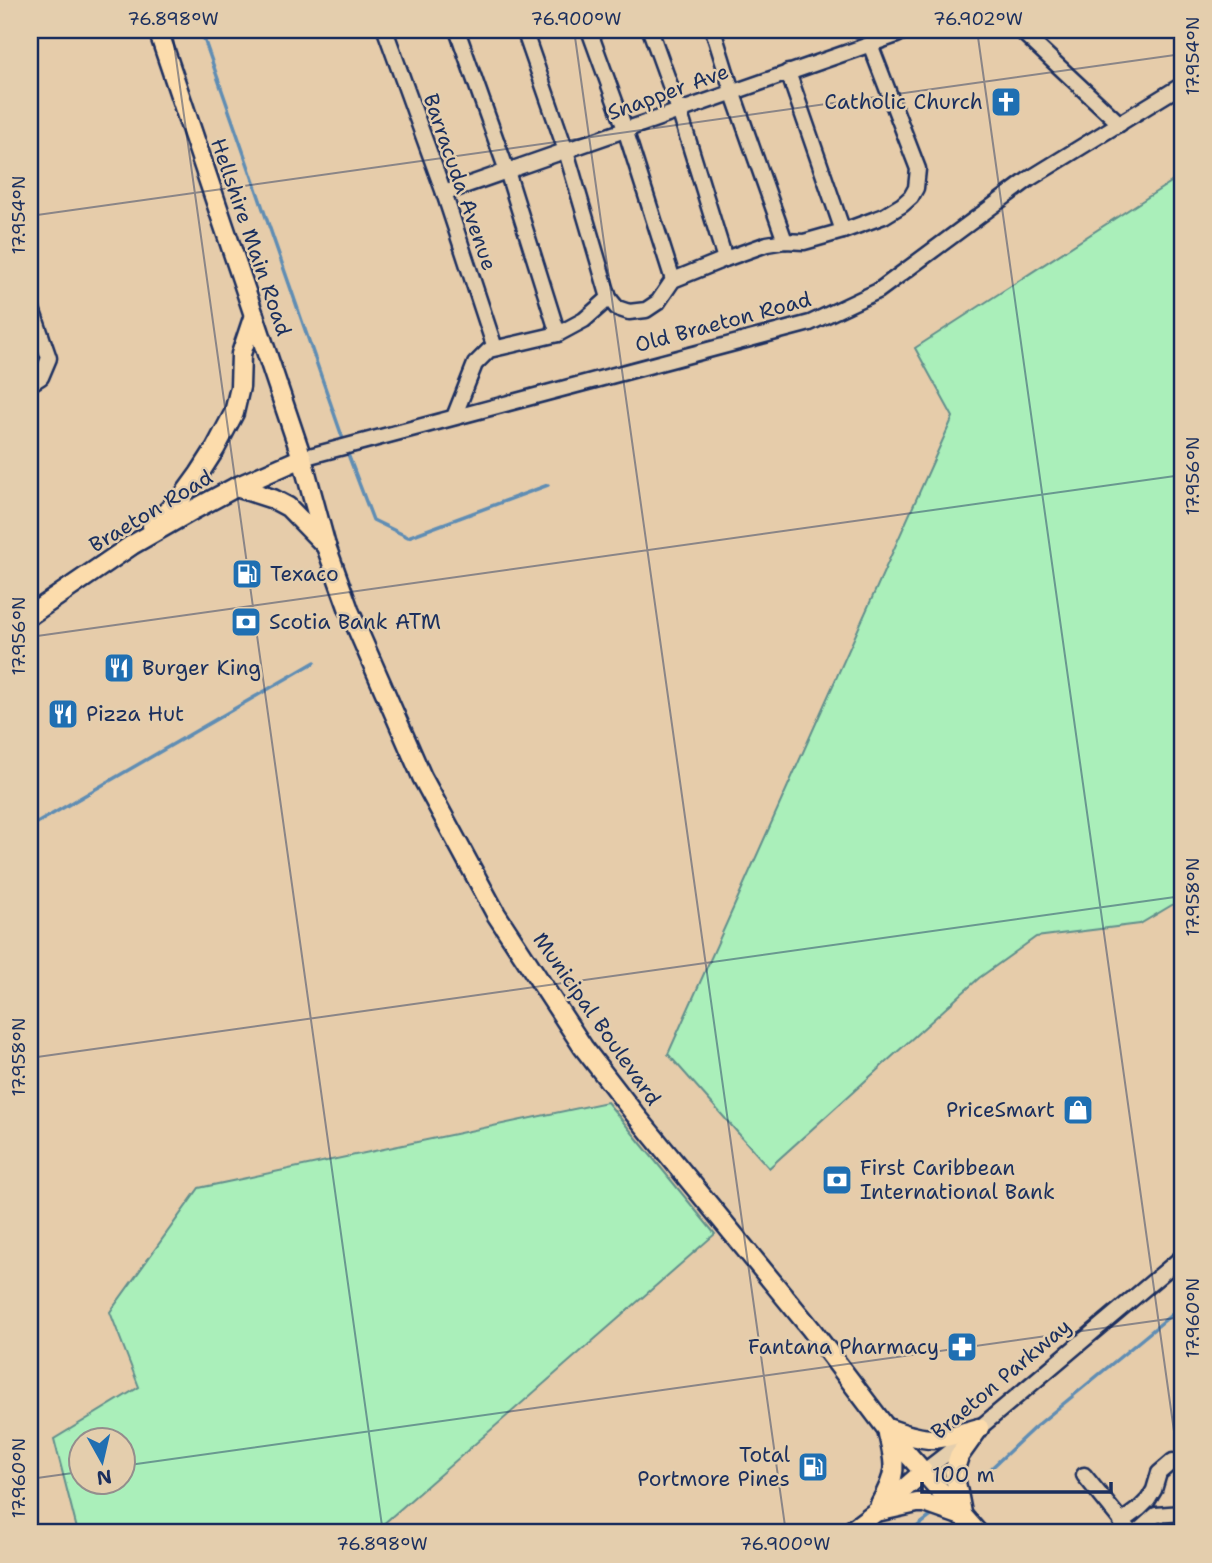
<svg xmlns="http://www.w3.org/2000/svg" width="1212" height="1563" font-family="'Shantell Sans',sans-serif">
  <style>
    .green { fill: #aaefba; stroke: #628f8c; stroke-width: 2; fill-rule: evenodd }
    .lines { fill: none; stroke-linecap: round; stroke-linejoin: round }
    .stream { stroke: #5f8db4; stroke-width: 3.5 }
    .minor-casing { stroke: #1b2f5e; stroke-width: 19 }
    .major-casing { stroke: #1b2f5e; stroke-width: 23 }
    .minor { stroke: #e4cead; stroke-width: 14 }
    .major { stroke: #fcdcac; stroke-width: 18 }
    .ticks { fill: none; stroke: #1b2f5e; stroke-width: 2; stroke-opacity: 0.45 }
    .labels { text-anchor: middle; stroke-width: 5; stroke-linejoin: round; paint-order: stroke }
    .street-label { font-size: 21px; fill: #1b2f5e; stroke: #e4cead }
    .poi-label { font-size: 21px; fill: #1b2f5e; stroke: #e4cead; text-anchor: start }
    .neatline { fill: none; stroke: #1b2f5e; stroke-width: 2.5 }
    .ticks-label { font-size: 18px; text-anchor: middle; fill: #1b2f5e }
  </style>
  <rect width="100%" height="100%" fill="#e6ccaa"/>
  <filter id="ink" filterUnits="userSpaceOnUse"><feTurbulence type="fractalNoise" baseFrequency=".0143" numOctaves="2"/><feDisplacementMap in="SourceGraphic" scale="14" xChannelSelector="R" yChannelSelector="G"/><feConvolveMatrix kernelMatrix="1 2 1 2 8 2 1 2 1" color-interpolation-filters="sRGB"/></filter>
  <g filter="url(#ink)">
    <g class="green">
      <polygon points="1182,175 1182,899 1140,924 1036,937 979,978 769,1168 668,1054 953,417 915,348"/>
      <path d="M607,1102L715,1234L373,1533H78L54,1439L139,1387L110,1312L199,1188ZM80,1440H122V1482H80Z"/>
    </g>
    <g class="lines">
      <g class="stream">
        <polyline points="201,30 344,442"/>
        <polyline points="346,449 373,520 408,537 548,485"/>
        <polyline points="30,827 315,662"/>
        <polyline points="983,1476 1034,1428 1182,1306"/>
        <polyline points="909,1533 931,1516"/>
      </g>
      <g class="minor-casing">
        <g id="minor">
          <polyline points="385,30 444,193 495,348"/>
          <polyline points="457,30 507,171 558,334"/>
          <polyline points="524,30 566,151 609,298"/>
          <polyline points="589,30 625,129 673,280"/>
          <polyline points="650,30 679,110 725,259"/>
          <polyline points="713,30 732,91 785,241"/>
          <polyline points="1020,30 1120,124"/>
          <polyline points="788,72 843,231"/>
          <polyline points="444,193 897,35 906,30"/>
          <polyline points="30,303 49,358 41,377 30,384"/>
          <polyline points="454,417 475,364 489,350 558,334 584,320 609,298 617,308 629,312 646,310 658,302 673,280 725,259 767,244 785,241 804,242 843,231 884,216 902,205 911,197 916,188 918,169 870,44"/>
          <polyline points="302,458 810,323 878,291 1029,179 1182,85"/>
          <polyline points="923,1472 971,1435 1182,1257"/>
          <polyline points="1084,1475 1131,1533"/>
          <polyline points="1121,1522 1140,1508 1148,1500 1154,1490 1159,1473 1173,1461 1182,1464"/>
          <polyline points="1136,1533 1156,1515 1182,1513"/>
        </g>
      </g>
      <g class="major-casing">
        <g id="major">
          <polyline points="158,30 302,458 326,546 349,610 422,777 496,914 583,1047 634,1113 811,1329 896,1441 978,1533"/>
          <polyline points="236,487 273,499 288,507 326,546"/>
          <polyline points="152,526 183,496 199,474 215,449 234,413 240,387 241,354 254,315"/>
          <polyline points="30,615 132,545 195,509 236,487 302,458"/>
          <path d="M887,1428C902,1433 917,1439 933,1439C948,1438 964,1432 979,1428"/>
          <path d="M880,1504C897,1474 896,1466 888,1434"/>
          <polyline points="881,1511 917,1503 925,1503 959,1515"/>
          <polyline points="962,1513 954,1472 959,1456 979,1428"/>
          <polyline points="848,1533 889,1502 923,1472"/>
        </g>
      </g>
      <use href="#minor" class="minor"/>
      <use href="#major" class="major"/>
    </g>
  </g>
  <path class="ticks" d="M172,30L383,1533M574,30L786,1533M977,30L1182,1488M30,216L1182,54M30,637L1182,475M30,1058L1182,896M122,1466L1182,1317M30,1479L80,1472"/>
  <defs>
    <g id="church-square" transform="scale(1.575)"><rect x="-9" y="-9" width="18" height="18" rx="4" fill="#1f6fb2" stroke="#e4cead"/><path d="M-1.2-6h2.4v3.5h3.3v2.4h-3.3V6h-2.4V-.1h-3.3v-2.4h3.3Z" fill="#fff"/></g>
    <g id="fuel-square" transform="scale(1.575)"><rect x="-9" y="-9" width="18" height="18" rx="4" fill="#1f6fb2" stroke="#e4cead"/><path d="M-5.5-6h7V0h2V4h1.3V-2.5L3-4.5l.8-.8L6-3V5H2.5V1h-1V6h-7ZM-4.2-4.7v3.2H.2V-4.7Z" fill="#fff"/></g>
    <g id="bank-square" transform="scale(1.575)"><rect x="-9" y="-9" width="18" height="18" rx="4" fill="#1f6fb2" stroke="#e4cead"/><path d="M-6-4H6V4H-6ZM0-2.3a2.3 2.3 0 1 0 0 4.6a2.3 2.3 0 1 0 0-4.6Z" fill="#fff"/></g>
    <g id="restaurant-square" transform="scale(1.575)"><rect x="-9" y="-9" width="18" height="18" rx="4" fill="#1f6fb2" stroke="#e4cead"/><path d="M-5-6h1v4h1v-4h1v4h1v-4h1v5L-1.5 .5V6h-2V.5L-5-1ZM5-6V6H3V1.5H1.5Q1.5-4 5-6Z" fill="#fff"/></g>
    <g id="shop-square" transform="scale(1.575)"><rect x="-9" y="-9" width="18" height="18" rx="4" fill="#1f6fb2" stroke="#e4cead"/><path d="M-5-2.5h2.3a2.7 3.5 0 0 1 5.4 0H5L5.5 6h-11ZM-1.5-2.5h3a1.5 2.3 0 0 0-3 0Z" fill="#fff"/></g>
    <g id="pharmacy-square" transform="scale(1.575)"><rect x="-9" y="-9" width="18" height="18" rx="4" fill="#1f6fb2" stroke="#e4cead"/><path d="M-2-6h4v4h4v4h-4v4h-4v-4h-4v-4h4Z" fill="#fff"/></g>
  </defs>
  <g fill-rule="evenodd">
    <use href="#church-square" x="1006" y="102"/>
    <use href="#fuel-square" x="247" y="574"/>
    <use href="#bank-square" x="246" y="622"/>
    <use href="#restaurant-square" x="119" y="668"/>
    <use href="#restaurant-square" x="63" y="714"/>
    <use href="#shop-square" x="1078" y="1110"/>
    <use href="#bank-square" x="837" y="1180"/>
    <use href="#pharmacy-square" x="962" y="1347"/>
    <use href="#fuel-square" x="813" y="1467"/>
  </g>
  <g class="labels">
    <g class="street-label">
      <text transform="translate(668 92) rotate(-20)" y="7">Snapper Ave</text>
      <text transform="translate(460 182) rotate(71)" y="7">Barracuda Avenue</text>
      <text transform="translate(251 237) rotate(71)" y="7">Hellshire Main Road</text>
      <text transform="translate(723 322) rotate(-15)" y="7">Old Braeton Road</text>
      <text transform="translate(151 511) rotate(-31)" y="7">Braeton Road</text>
      <text transform="translate(597 1019) rotate(55)" y="7">Municipal Boulevard</text>
      <text transform="translate(1001 1379) rotate(-40)" y="7">Braeton Parkway</text>
    </g>
    <g class="poi-label">
      <text x="983" y="109" text-anchor="end">Catholic Church</text>
      <text x="270" y="581">Texaco</text>
      <text x="269" y="629">Scotia Bank ATM</text>
      <text x="142" y="675">Burger King</text>
      <text x="86" y="721">Pizza Hut</text>
      <text x="1055" y="1117" text-anchor="end">PriceSmart</text>
      <text x="860" y="1175">First Caribbean<tspan x="860" dy="24">International Bank</tspan></text>
      <text x="939" y="1354" text-anchor="end">Fantana Pharmacy</text>
      <text x="790" y="1462" text-anchor="end">Total<tspan x="790" dy="24">Portmore Pines</tspan></text>
    </g>
  </g>
  <rect width="1212" height="1563" fill="none" stroke="#e4cead" stroke-width="77"/>
  <g transform="translate(102 1461) rotate(172)"><circle r="33" fill="#e4cead" stroke="#948e8d" stroke-width="2"/>
  <path d="M0-5L12 26L0 18L-12 26Z" fill="#1f6fb2"/>
  <text y="-10" font-size="19" font-weight="bold" text-anchor="middle" fill="#1b2f5e">N</text>
  </g>
  <path d="M922 1482v10h189v-10" fill="none" stroke="#1b2f5e" stroke-width="3.5"/>
  <text x="932" y="1482" font-size="21" fill="#1b2f5e" stroke="#e4cead" stroke-width="5" paint-order="stroke">100 m</text>
  <rect x="38" y="38" width="1136" height="1486" class="neatline"/>
  <g class="ticks-label">
    <text x="173" y="25">76.898°W</text>
    <text x="576" y="25">76.900°W</text>
    <text x="978" y="25">76.902°W</text>
    <text transform="translate(1193 56) rotate(-90)" y="6">17.954°N</text>
    <text transform="translate(19 215) rotate(-90)" y="6">17.954°N</text>
    <text transform="translate(1193 476) rotate(-90)" y="6">17.956°N</text>
    <text transform="translate(19 636) rotate(-90)" y="6">17.956°N</text>
    <text transform="translate(1193 897) rotate(-90)" y="6">17.958°N</text>
    <text transform="translate(19 1057) rotate(-90)" y="6">17.958°N</text>
    <text transform="translate(1193 1318) rotate(-90)" y="6">17.960°N</text>
    <text transform="translate(19 1478) rotate(-90)" y="6">17.960°N</text>
    <text x="382" y="1550">76.898°W</text>
    <text x="785" y="1550">76.900°W</text>
  </g>
</svg>
